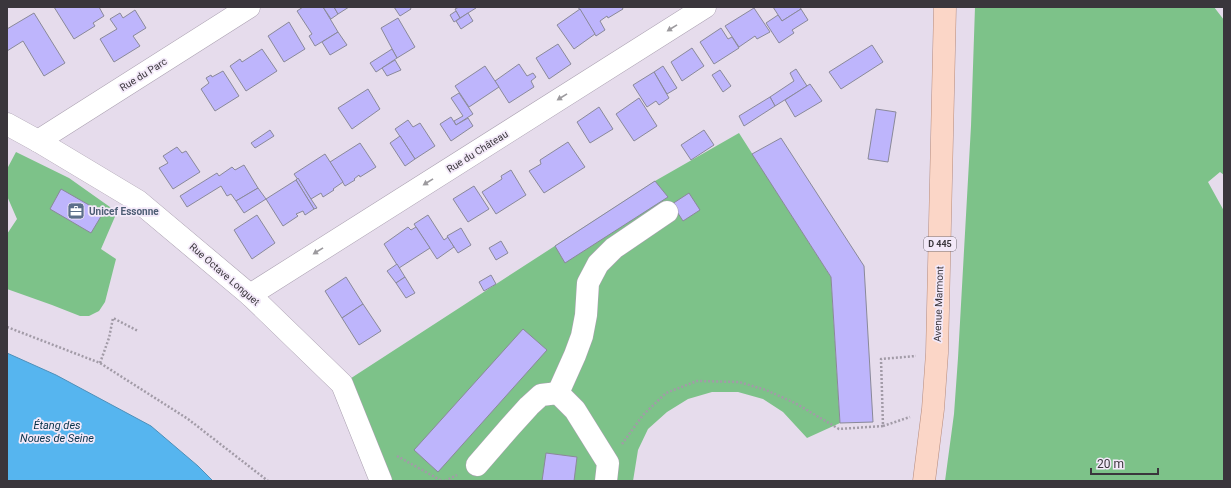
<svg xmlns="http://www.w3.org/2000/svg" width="1231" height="488" font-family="Roboto,sans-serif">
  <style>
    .green { fill: #7dc289 }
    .water { fill: #56b5ef; stroke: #4e8fb9 }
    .building { fill: #beb5fc; stroke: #8a8999 }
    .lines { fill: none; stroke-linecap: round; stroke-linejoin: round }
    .minor-casing { stroke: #aba1b1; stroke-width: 23 }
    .major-casing { stroke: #b68c7e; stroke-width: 23 }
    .path { stroke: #a29ba7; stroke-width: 2.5; stroke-dasharray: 2 2; stroke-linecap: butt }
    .minor { stroke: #fff; stroke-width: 22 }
    .major { stroke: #fbd6c7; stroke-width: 22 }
    .oneway { fill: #9c9a9e }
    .labels { text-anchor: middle; stroke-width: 3.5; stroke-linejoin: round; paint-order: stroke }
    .shield { fill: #f3e9f9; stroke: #726c75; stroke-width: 1 }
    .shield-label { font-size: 9px; font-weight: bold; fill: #3a363c }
    .street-label { font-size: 10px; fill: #3a363c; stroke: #f3e9f9 }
    .service-label { font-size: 10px; font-weight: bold; fill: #4e5e75; stroke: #f3e9f9; text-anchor: start }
    .water-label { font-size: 11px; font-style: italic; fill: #063149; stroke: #f3e9f9 }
  </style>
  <rect width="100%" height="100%" fill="#e6dcec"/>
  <g class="green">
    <polygon points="975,7 1214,7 1224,20 1224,175 1220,172 1208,182 1224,211 1224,481 945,481 954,414 958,358 971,126"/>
    <polygon points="739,133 831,277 840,423 807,438 783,412 763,399 738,392 712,392 688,399 667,412 648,429 638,450 633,481 381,481 342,384 655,181"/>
    <polygon points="16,152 69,178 117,212 101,249 116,259 105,302 99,311 89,316 80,316 52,305 7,289 7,234 17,219 7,196 7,169"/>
  </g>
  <polygon class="water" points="7,353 56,375 151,426 198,466 213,481 7,481"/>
  <g class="building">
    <polygon points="54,7 99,7 104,16 93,23 95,26 74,39"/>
    <polygon points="303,7 323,7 338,32 315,46 309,36 312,34 297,11"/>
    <polygon points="323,7 334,7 338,14 331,19"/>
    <polygon points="334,7 349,7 338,14"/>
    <polygon points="394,7 410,7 411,9 400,16"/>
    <polygon points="459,7 475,7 476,8 460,18 455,9"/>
    <polygon points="578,7 622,7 623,9 608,18 607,16 600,21 605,30 596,36"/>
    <polygon points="773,7 800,7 801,9 782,21"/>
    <polygon points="754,8 770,32 757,39 755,36 739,47 725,26"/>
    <polygon points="580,9 595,34 574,49 557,25"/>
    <polygon points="801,9 808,20 792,30 794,33 779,43 766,23 778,15 782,21"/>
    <polygon points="135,10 146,28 133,36 140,46 114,62 100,39 117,29 110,19 120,13 123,18"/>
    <polygon points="456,11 460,18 454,22 450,15"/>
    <polygon points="34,13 65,63 44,76 23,41 7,51 7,29"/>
    <polygon points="468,13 473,21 461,29 456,21"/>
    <polygon points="398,18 415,47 397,58 381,28"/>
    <polygon points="289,22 305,49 284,62 268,36"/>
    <polygon points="721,28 728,39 732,37 739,48 714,64 700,42"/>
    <polygon points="338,32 347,45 330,55 322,42"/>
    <polygon points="558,44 571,64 549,79 536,58"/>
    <polygon points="872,45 883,62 841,89 829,72"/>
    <polygon points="692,48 704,66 682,81 671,62"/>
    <polygon points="262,49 277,71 246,91 230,66 240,59 242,62"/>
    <polygon points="392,49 397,58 376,72 370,63"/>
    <polygon points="395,60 401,70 387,76 382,68"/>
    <polygon points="519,64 527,76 533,73 536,77 531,81 534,87 509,103 495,81"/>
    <polygon points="485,66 499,87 469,107 455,86"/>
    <polygon points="663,66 677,88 667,94 654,72"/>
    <polygon points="796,69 807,86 775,106 770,97 794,81 790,73"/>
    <polygon points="720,70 731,86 723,92 712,75"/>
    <polygon points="223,71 239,96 215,111 201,89 209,83 206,78 211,75 212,77"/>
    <polygon points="654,72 669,98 659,105 656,101 647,107 633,85"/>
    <polygon points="810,84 822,101 795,117 785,100"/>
    <polygon points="368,89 380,109 352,129 338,108"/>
    <polygon points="459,93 473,114 456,125 454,121 463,116 451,98"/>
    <polygon points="770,97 775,106 744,126 739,116"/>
    <polygon points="639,98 657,126 634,141 616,114"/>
    <polygon points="599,107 613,129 590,143 577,122"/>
    <polygon points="876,109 896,112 888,162 868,159"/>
    <polygon points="451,117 456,125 468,118 473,126 451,141 440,124"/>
    <polygon points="408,120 413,127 420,123 435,146 415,159 395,129"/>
    <polygon points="270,130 274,136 255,148 251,143"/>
    <polygon points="704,130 714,145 691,160 681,145"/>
    <polygon points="400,136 415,159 405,166 390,143"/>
    <polygon points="781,138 864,266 873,422 840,423 831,277 752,154"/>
    <polygon points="568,142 585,167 544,193 529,171 541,164 540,160"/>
    <polygon points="360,143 376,167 360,177 359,175 354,179 355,180 345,186 330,162"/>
    <polygon points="177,147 182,153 186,151 200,172 173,189 159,168 168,163 163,156"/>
    <polygon points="325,154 343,182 333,189 334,190 323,197 321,193 311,199 294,174"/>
    <polygon points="244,165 258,188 236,201 231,194 227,196 221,186 187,207 180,196 217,173 219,176 232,167 235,170"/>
    <polygon points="511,170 526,195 496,214 482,192 502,179 501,176"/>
    <polygon points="298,178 311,199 317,208 314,209 296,180"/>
    <polygon points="296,180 314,209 305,215 303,211 296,214 298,216 283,226 266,199"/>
    <polygon points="655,181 668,197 565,263 555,246"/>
    <polygon points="474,186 489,209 468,222 453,199"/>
    <polygon points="258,188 266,199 244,213 236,201"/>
    <polygon points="61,189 103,213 91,233 50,209"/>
    <polygon points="689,193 700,210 683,221 672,204"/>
    <polygon points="257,215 275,243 252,259 234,230"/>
    <polygon points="428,215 444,240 448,237 454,247 437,259 414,224"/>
    <polygon points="408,227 411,230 416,227 430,248 399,268 384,244"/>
    <polygon points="461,228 471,245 458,253 447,236"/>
    <polygon points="501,241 508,253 496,260 489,248"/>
    <polygon points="397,264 405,277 396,283 387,271"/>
    <polygon points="491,275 496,284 484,291 479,282"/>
    <polygon points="346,277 363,304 342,318 325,291"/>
    <polygon points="405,277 415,293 406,298 396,283"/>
    <polygon points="363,304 381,331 359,345 342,318"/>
    <polygon points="523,329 547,350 438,472 414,450"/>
    <polygon points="546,453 577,457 574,481 542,481"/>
  </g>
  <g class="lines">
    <g class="minor-casing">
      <g id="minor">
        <polyline points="7,124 38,141 138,201 250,295 342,384 381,481"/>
        <polyline points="38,141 249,7"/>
        <polyline points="250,295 705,7"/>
        <polyline points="558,393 575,355 582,336 586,315 588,283 598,264 614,248 667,212"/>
        <polyline points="477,465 510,427 529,406 541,395 558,393 575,410 608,463 606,481"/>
      </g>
    </g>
    <g class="major-casing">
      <polyline id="major" points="924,481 933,409 937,353 945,7"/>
    </g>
    <g class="path">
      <polyline points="7,327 100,363 188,419 268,481"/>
      <polyline points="100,363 109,338 113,318 138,331"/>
      <polyline points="883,426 910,417"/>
      <polyline points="622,444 643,415 666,393 697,381 739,382 766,390 795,403 839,429 883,426 881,359 916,356"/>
      <polyline points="397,456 442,481"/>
      <polyline points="445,481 457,475"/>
    </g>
    <use href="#minor" class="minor"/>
    <use href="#major" class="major"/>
  </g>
  <defs><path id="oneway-solid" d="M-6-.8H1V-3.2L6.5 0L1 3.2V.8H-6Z"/></defs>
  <g class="oneway">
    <use href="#oneway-solid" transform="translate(672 28) rotate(148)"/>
    <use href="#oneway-solid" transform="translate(562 97) rotate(148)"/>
    <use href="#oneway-solid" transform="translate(428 182) rotate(148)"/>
    <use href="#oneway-solid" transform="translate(318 251) rotate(148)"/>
  </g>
  <defs>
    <g id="office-square" transform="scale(0.9)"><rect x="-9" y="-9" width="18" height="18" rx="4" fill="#5c6f8a" stroke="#f3e9f9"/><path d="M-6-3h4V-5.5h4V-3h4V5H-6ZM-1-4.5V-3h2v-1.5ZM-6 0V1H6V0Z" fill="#fff"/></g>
  </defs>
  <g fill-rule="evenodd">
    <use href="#office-square" x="76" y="211"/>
  </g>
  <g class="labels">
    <rect class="shield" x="924" y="237" width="32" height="14" rx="3"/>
    <g class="shield-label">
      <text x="940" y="247">D 445</text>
    </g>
    <g class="street-label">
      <text transform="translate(143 74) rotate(-32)" y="4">Rue du Parc</text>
      <text transform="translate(477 151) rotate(-32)" y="4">Rue du Château</text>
      <text transform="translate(225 274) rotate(41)" y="4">Rue Octave Longuet</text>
      <text transform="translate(938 304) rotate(-88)" y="4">Avenue Marmont</text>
    </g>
    <g class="service-label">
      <text x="89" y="215">Unicef Essonne</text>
    </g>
    <g class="water-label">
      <text x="57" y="429">Étang des<tspan x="57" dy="13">Noues de Seine</tspan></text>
    </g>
  </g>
  <rect width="1231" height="488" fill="none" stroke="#3a363c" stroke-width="16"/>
  <path d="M1091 468v6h67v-6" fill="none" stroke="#3a363c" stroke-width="2"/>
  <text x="1097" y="468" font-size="12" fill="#3a363c" stroke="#f3e9f9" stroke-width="3" paint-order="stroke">20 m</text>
</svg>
